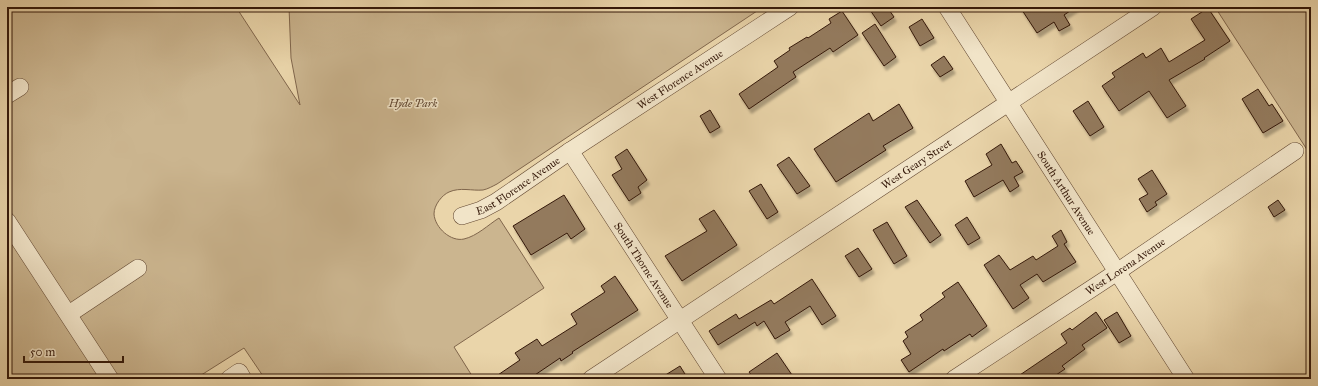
<svg xmlns="http://www.w3.org/2000/svg" width="1318" height="386" font-family="'IM FELL Great Primer',serif">
  <style>
    .green { fill: #cbb58f; stroke: #80664c }
    .building { fill: #937a5d; stroke: #341809; filter: url(#shadow) }
    .lines { fill: none; stroke-linecap: round; stroke-linejoin: round }
    .minor-casing { stroke: #624731; stroke-width: 18 }
    .minor { stroke: #f1e4c8; stroke-width: 17 }
    .labels { text-anchor: middle; stroke-width: 3; stroke-linejoin: round; paint-order: stroke }
    .street-label { font-size: 11px; fill: #341809; stroke: #f1e4c8 }
    .park-label { font-size: 11px; font-style: italic; fill: #614731; stroke: #f1e4c8 }
  </style>
  <defs>
    <filter id="shadow"><feDropShadow dx="2.5" dy="4.5" stdDeviation="1" flood-color="#0004"/></filter>
  </defs>
  <rect width="100%" height="100%" fill="#ead5aa"/>
  <filter id="stains"><feTurbulence type="fractalNoise" baseFrequency=".005" numOctaves="4"/><feColorMatrix values="0 0 0 0 .2 0 0 0 0 .09 0 0 0 0 .02 0 0 0 .5 -.17"/></filter>
  <radialGradient id="worn" r=".72"><stop offset=".6" stop-color="#630" stop-opacity="0"/><stop offset="1" stop-color="#630" stop-opacity=".3"/></radialGradient>
  <g class="green">
    <path d="M7,7H236L300,105L291,58L289,7H763L497,184C493,186 488,189 483,190C472,191 460,187 449,192C442,195 434,205 434,214C435,228 451,242 464,239C477,236 488,225 499,218L544,288L454,347L474,379H265L244,348L195,379H7Z"/>
    <polygon points="1215,7 1311,7 1311,156 1304,145"/>
  </g>
  <g class="building">
    <polygon points="868,7 887,7 894,17 881,26"/>
    <polygon points="1020,7 1076,7 1064,15 1070,25 1059,31 1054,22 1037,33"/>
    <polygon points="1208,8 1230,41 1204,58 1205,59 1169,80 1186,106 1167,118 1149,91 1119,111 1102,86 1115,77 1112,73 1143,53 1146,58 1161,48 1169,62 1205,40 1191,19"/>
    <polygon points="842,11 858,35 833,52 830,48 793,72 796,77 749,109 739,94 778,67 774,61 790,50 789,48 807,37 808,38 831,23 829,19"/>
    <polygon points="922,19 934,38 920,46 909,27"/>
    <polygon points="875,24 896,57 884,66 862,33"/>
    <polygon points="944,56 953,69 940,77 931,65"/>
    <polygon points="1258,89 1269,106 1272,104 1283,121 1263,133 1242,99"/>
    <polygon points="1088,101 1104,127 1090,136 1073,111"/>
    <polygon points="899,104 913,128 883,146 886,150 836,182 814,149 869,113 873,121"/>
    <polygon points="710,110 720,127 710,133 700,116"/>
    <polygon points="1001,144 1012,163 1016,161 1023,172 1014,177 1019,186 1010,192 1003,180 974,197 965,181 992,165 986,154"/>
    <polygon points="627,149 647,180 638,187 641,193 629,201 612,175 622,169 615,157"/>
    <polygon points="789,157 810,186 797,194 777,165"/>
    <polygon points="1152,170 1167,194 1155,202 1157,205 1147,212 1139,199 1148,194 1138,179"/>
    <polygon points="761,184 778,212 767,219 749,191"/>
    <polygon points="564,195 585,229 571,239 567,233 531,255 513,226"/>
    <polygon points="917,200 941,235 930,243 905,207"/>
    <polygon points="1278,200 1285,210 1274,217 1268,207"/>
    <polygon points="714,210 737,245 682,281 665,256 707,231 699,219"/>
    <polygon points="967,217 980,238 968,245 955,225"/>
    <polygon points="887,222 907,256 894,264 873,230"/>
    <polygon points="1061,230 1067,242 1064,244 1076,262 1043,282 1037,274 1020,285 1029,298 1013,309 984,265 999,255 1010,270 1033,256 1036,260 1058,246 1052,236"/>
    <polygon points="858,248 872,269 859,277 845,256"/>
    <polygon points="615,276 638,310 572,352 573,353 561,361 560,358 529,379 492,379 520,360 515,353 537,339 542,346 577,324 571,314 605,292 601,286"/>
    <polygon points="812,279 836,316 822,325 810,306 785,322 790,330 775,339 764,321 757,326 755,322 718,345 709,331 736,314 739,319 771,300 774,304"/>
    <polygon points="958,282 987,326 972,337 970,334 944,351 943,349 909,372 901,360 911,354 903,341 908,337 905,332 923,320 920,315 945,297 942,293"/>
    <polygon points="1096,312 1107,328 1082,345 1085,349 1062,366 1065,369 1050,379 1014,379 1067,343 1061,334 1070,328 1072,330"/>
    <polygon points="1117,312 1131,336 1119,343 1104,320"/>
    <polygon points="777,353 792,375 786,379 754,379 749,372"/>
    <polygon points="680,366 688,379 659,379"/>
  </g>
  <g class="lines">
    <g class="minor-casing">
      <g id="minor">
        <path id="s1" d="M947,7L1186,379"/>
        <polyline points="7,95 20,87"/>
        <path id="s2" d="M570,151L718,379"/>
        <path id="s3" d="M462,216L481,210L496,202L570,151L790,7"/>
        <polyline points="7,221 110,379"/>
        <polyline points="69,314 138,268"/>
        <polyline points="229,379 239,372 243,379"/>
        <path id="s4" d="M591,379L1153,7"/>
        <path id="s5" d="M954,379L1117,272L1295,151"/>
      </g>
    </g>
    <use href="#minor" class="minor"/>
  </g>
  <g class="labels">
    <g class="street-label">
      <text dy="4" stroke="none"><textPath href="#s3" startOffset="258">West Florence Avenue</textPath></text>
      <text dy="4" stroke="none"><textPath href="#s4" startOffset="390">West Geary Street</textPath></text>
      <text dy="4" stroke="none"><textPath href="#s3" startOffset="64">East Florence Avenue</textPath></text>
      <text dy="4" stroke="none"><textPath href="#s1" startOffset="221">South Arthur Avenue</textPath></text>
      <text dy="4" stroke="none"><textPath href="#s2" startOffset="136">South Thorne Avenue</textPath></text>
      <text dy="4" stroke="none"><textPath href="#s5" startOffset="205">West Lorena Avenue</textPath></text>
    </g>
    <g class="park-label">
      <text x="413" y="107">Hyde Park</text>
    </g>
  </g>
  <rect width="1318" height="386" fill="none" stroke="#ead5aa" stroke-width="24"/>
  <rect x="8" y="8" width="1302" height="370" fill="none" stroke="#341809" stroke-width="2"/>
  <rect x="12" y="12" width="1294" height="362" fill="none" stroke="#341809"/>
  <path d="M24 356v6h99v-6" fill="none" stroke="#341809" stroke-width="2"/>
  <text x="30" y="356" font-size="12" fill="#341809" stroke="#f1e4c8" stroke-width="3" paint-order="stroke">50 m</text>
  <rect width="100%" height="100%" filter="url(#stains)"/>
  <rect width="100%" height="100%" fill="url(#worn)"/>
</svg>
